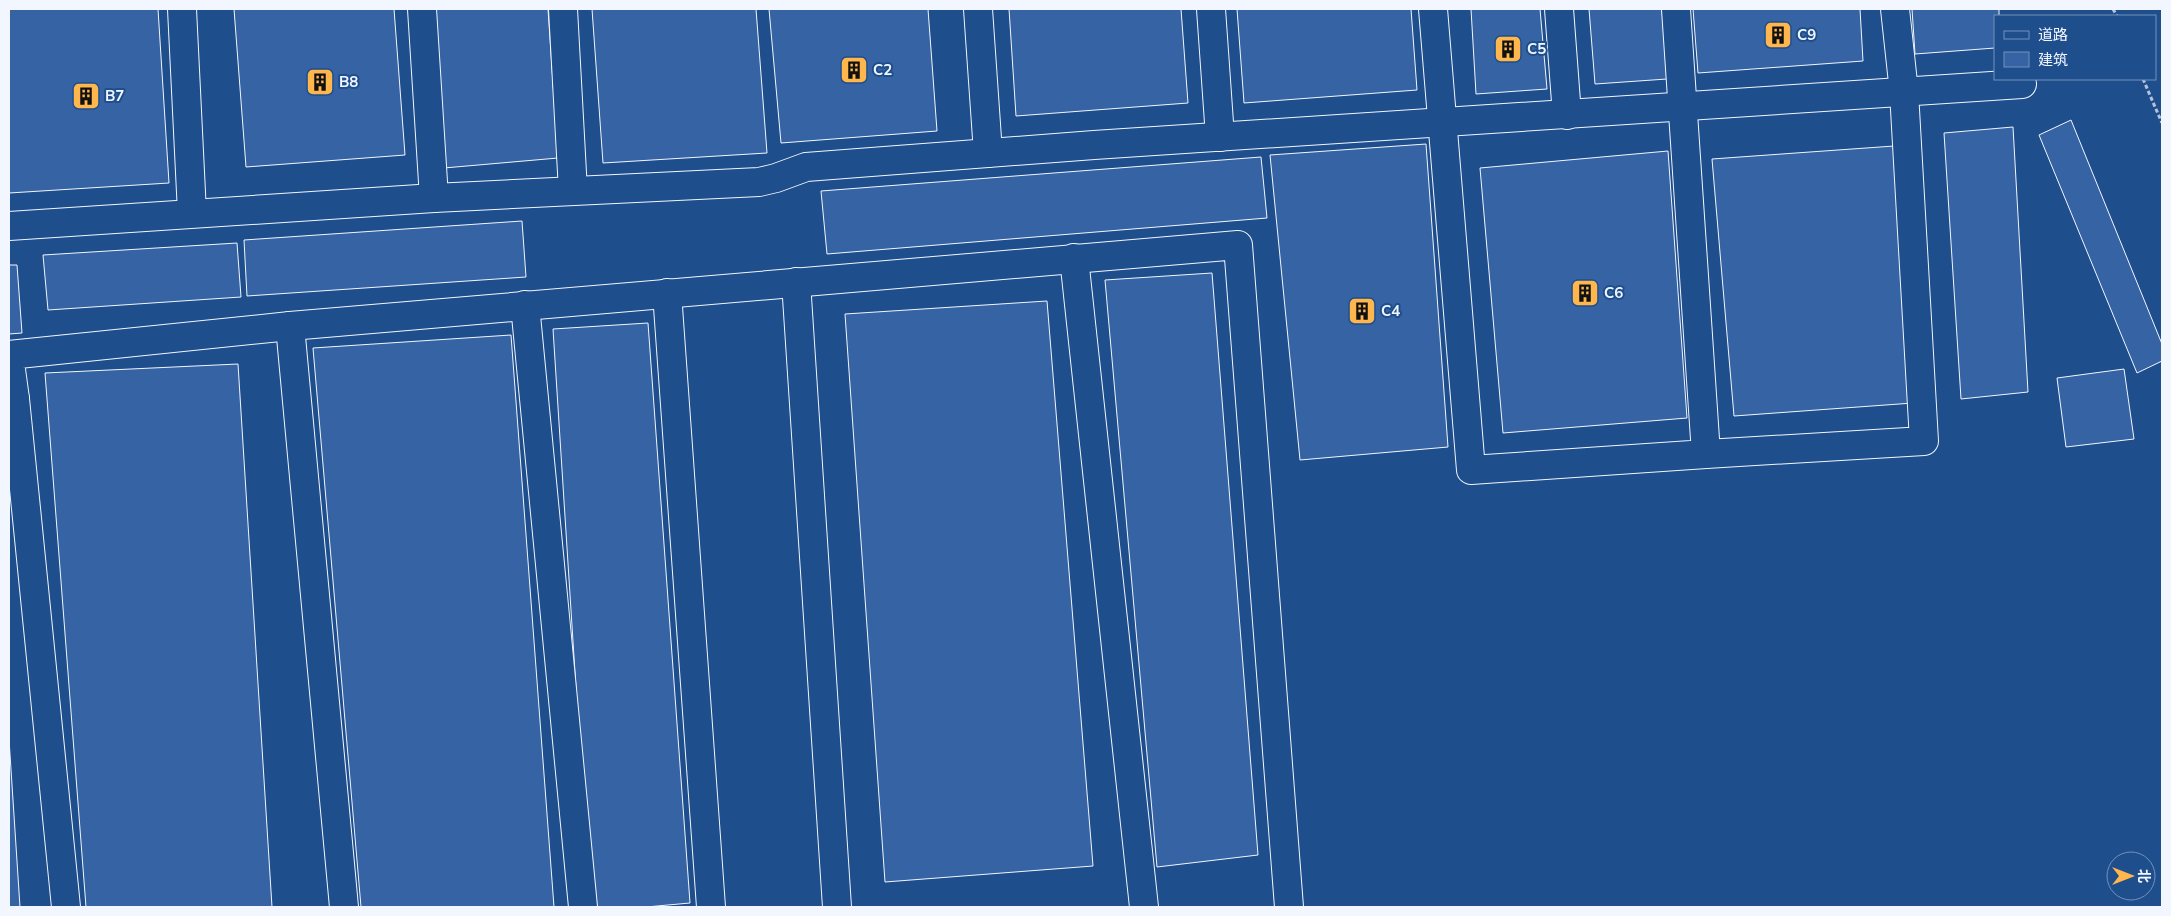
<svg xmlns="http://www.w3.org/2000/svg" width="2171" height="916" font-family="Mulish,'Noto Sans SC',sans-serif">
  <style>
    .building { fill: #3563a3; stroke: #f2f6ff }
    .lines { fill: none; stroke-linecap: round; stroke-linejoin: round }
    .minor-casing { stroke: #f2f6ff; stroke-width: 30 }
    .path { stroke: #b3c4dc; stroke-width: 3; stroke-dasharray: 4 2.5; stroke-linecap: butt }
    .minor { stroke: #1f4e8c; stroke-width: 28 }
    .labels { text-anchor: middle; stroke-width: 4; stroke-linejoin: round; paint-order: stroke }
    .poi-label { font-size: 15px; font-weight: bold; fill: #f2f6ff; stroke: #1f4e8c; text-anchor: start }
  </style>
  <rect width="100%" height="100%" fill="#1f4e8c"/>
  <g class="building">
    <polygon points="9,9 158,9 169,183 9,193"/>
    <polygon points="234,9 394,9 405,155 246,167"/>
    <polygon points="434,9 548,9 558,158 444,168"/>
    <polygon points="592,9 756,9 767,153 603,163"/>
    <polygon points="769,9 928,9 937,131 781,143"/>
    <polygon points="1009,9 1181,9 1188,103 1016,116"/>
    <polygon points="1237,9 1411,9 1417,90 1244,103"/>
    <polygon points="1471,9 1540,9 1547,89 1476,94"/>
    <polygon points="1589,9 1662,9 1667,79 1595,84"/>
    <polygon points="1693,9 1860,9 1863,61 1698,73"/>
    <polygon points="1912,9 1999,9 1999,16 1995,16 1995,48 1915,54"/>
    <polygon points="2071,120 2162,344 2162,361 2137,373 2039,135"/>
    <polygon points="2013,127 2028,392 1961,399 1944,133"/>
    <polygon points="1426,144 1448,447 1300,460 1270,155"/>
    <polygon points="1894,146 1913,403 1734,416 1712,159"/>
    <polygon points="1668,151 1687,418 1503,433 1480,168"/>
    <polygon points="1261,157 1267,218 827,254 821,191"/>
    <polygon points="522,221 526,277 247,296 244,240"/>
    <polygon points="237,243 241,297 48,310 43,255"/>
    <polygon points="9,265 17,265 22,333 9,334"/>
    <polygon points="1212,273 1258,855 1157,867 1105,280"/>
    <polygon points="1047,301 1093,866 885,882 845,314"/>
    <polygon points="648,323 690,903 646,907 590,907 553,329"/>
    <polygon points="511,335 554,907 361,907 313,348"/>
    <polygon points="238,364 272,907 86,907 45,373"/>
    <polygon points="2124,369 2134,439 2066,447 2057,378"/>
    <polygon points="9,739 20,907 9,907"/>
  </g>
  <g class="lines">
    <g class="minor-casing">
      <g id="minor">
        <polyline points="182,9 192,213"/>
        <polyline points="422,9 434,198"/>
        <polyline points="563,9 573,191"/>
        <polyline points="978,9 988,153"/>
        <polyline points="1211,9 1220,137"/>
        <polyline points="1433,9 1471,470 1706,454 1676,9"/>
        <polyline points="1559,9 1567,115"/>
        <polyline points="9,226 434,198 759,182 776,178 806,167 1094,145 2022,84"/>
        <polyline points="1074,258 1144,907"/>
        <polyline points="796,282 837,907"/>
        <polyline points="667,293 711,907"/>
        <polyline points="525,305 583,907"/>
        <polyline points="290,326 344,907"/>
        <polyline points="9,399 15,399 9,355 290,326 1238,245 1289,907"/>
        <polyline points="15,399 66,907"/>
        <polyline points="1706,454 1924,441 1904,92 1895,9"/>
      </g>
    </g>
    <g class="path">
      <polyline points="2113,9 2117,16"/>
      <polyline points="2143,79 2162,123"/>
    </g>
    <use href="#minor" class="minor"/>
  </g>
  <defs>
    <g id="building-square" transform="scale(1.4375)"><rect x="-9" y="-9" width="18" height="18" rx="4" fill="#ffb74d" stroke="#1f4e8c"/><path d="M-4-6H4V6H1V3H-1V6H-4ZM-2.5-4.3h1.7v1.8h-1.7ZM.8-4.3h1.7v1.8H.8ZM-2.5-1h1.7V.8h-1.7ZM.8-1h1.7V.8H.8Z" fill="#111"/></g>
  </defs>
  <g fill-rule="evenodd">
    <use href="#building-square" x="1778" y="35"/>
    <use href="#building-square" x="1508" y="49"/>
    <use href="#building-square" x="854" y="70"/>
    <use href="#building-square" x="320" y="82"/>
    <use href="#building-square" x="86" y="96"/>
    <use href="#building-square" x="1585" y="293"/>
    <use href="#building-square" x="1362" y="311"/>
  </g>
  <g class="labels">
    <g class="poi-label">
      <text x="1797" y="40">C9</text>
      <text x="1527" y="54">C5</text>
      <text x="873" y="75">C2</text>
      <text x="339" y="87">B8</text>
      <text x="105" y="101">B7</text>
      <text x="1604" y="298">C6</text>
      <text x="1381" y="316">C4</text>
    </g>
  </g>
  <rect width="2171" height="916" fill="none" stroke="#f2f6ff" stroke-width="20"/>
  <rect x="1994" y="15" width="162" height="65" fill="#1f4e8c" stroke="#7391ba"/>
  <rect x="2004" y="31" width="25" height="8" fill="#1f4e8c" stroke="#7391ba"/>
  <text x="2038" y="40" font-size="15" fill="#f2f6ff">道路</text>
  <rect x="2004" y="52" width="25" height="15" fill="#3563a3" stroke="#7391ba"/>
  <text x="2038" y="65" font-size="15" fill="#f2f6ff">建筑</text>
  <g transform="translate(2131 876) rotate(90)"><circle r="24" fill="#1f4e8c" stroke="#7391ba"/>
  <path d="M0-4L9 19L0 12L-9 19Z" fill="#ffb74d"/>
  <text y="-8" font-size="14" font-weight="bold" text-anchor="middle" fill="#f2f6ff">北</text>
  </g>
</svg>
